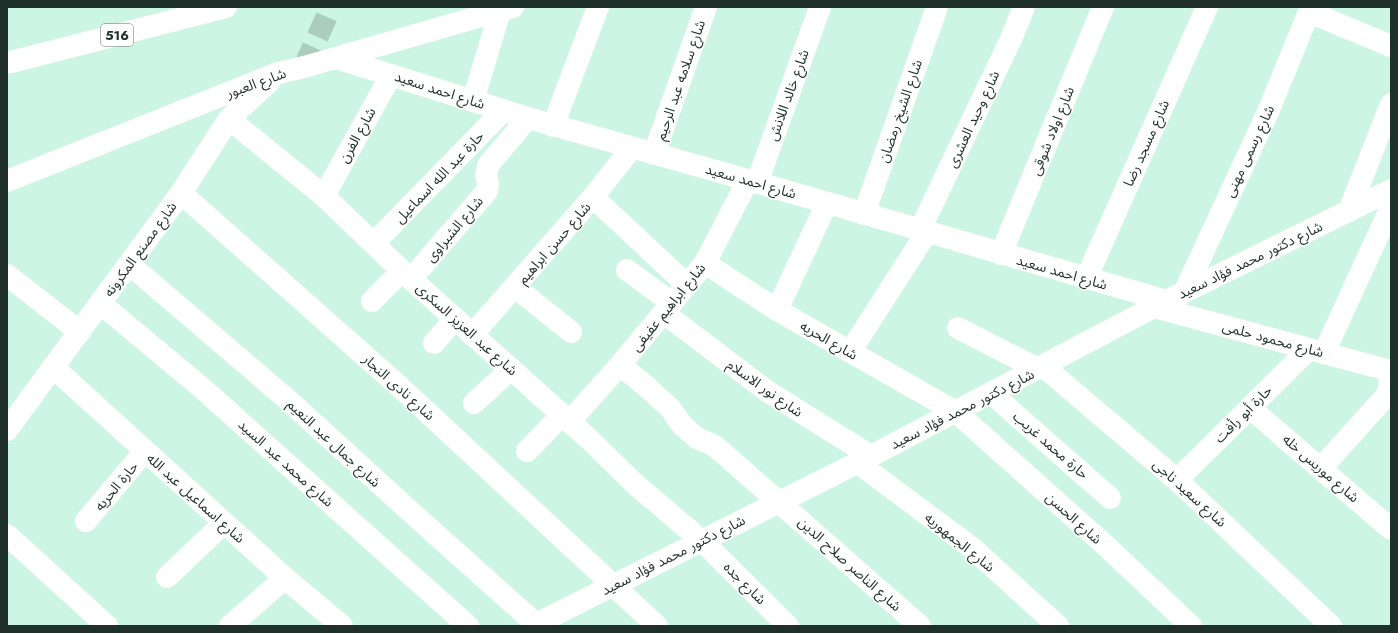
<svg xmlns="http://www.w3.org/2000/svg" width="1398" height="633" font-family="Jost,'Noto Sans Arabic',sans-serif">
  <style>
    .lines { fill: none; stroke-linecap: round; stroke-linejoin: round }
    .minor-tunnel { stroke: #aacdbf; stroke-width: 22; stroke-dasharray: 22 11; stroke-linecap: butt }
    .minor { stroke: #fff; stroke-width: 22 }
    .motorway { stroke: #fff; stroke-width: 22 }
    .labels { text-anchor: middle; stroke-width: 3; stroke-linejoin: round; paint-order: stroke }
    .shield { fill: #fff; stroke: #626d69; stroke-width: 1 }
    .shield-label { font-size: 13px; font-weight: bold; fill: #1f2f29 }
    .street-label { font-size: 14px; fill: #1f2f29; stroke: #fff }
  </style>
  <rect width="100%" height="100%" fill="#cdf5e5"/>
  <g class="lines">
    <polyline class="minor-tunnel" points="304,67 331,7"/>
    <g class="minor">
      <polyline points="1309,12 1391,46"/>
      <polyline points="336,58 528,118 748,180 1167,301"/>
      <polyline points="473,101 500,11"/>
      <polyline points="229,119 324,196 402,271 590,440 635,484 702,541 788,626"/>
      <polyline points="553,126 598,7"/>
      <polyline points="654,154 706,7"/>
      <polyline points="7,181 278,73 304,67 513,7"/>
      <polyline points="757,183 820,7"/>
      <polyline points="181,193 400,387 657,626"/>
      <polyline points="324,196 391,75"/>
      <polyline points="593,197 687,285"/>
      <polyline points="1349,211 1391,104"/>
      <polyline points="864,214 937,7"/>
      <polyline points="920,230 1011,39 1024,7"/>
      <polyline points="374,243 503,111"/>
      <polyline points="1001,254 1103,7"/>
      <polyline points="705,263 777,310 956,412 1105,545 1191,626"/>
      <polyline points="129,264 288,400 402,504 536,624"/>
      <polyline points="627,270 672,303"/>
      <polyline points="7,275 80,332"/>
      <polyline points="411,279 487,191 488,184 486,174 489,164 528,118"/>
      <polyline points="1086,279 1207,7"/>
      <polyline points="515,287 571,332"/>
      <polyline points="1184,293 1268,112 1311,7"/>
      <polyline points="372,301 402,271"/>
      <polyline points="100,303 202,388 468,626"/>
      <polyline points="1154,307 1391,371"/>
      <polyline points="777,310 827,203"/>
      <polyline points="664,313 767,391 871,456"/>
      <polyline points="958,328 1038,369"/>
      <polyline points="472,335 593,197 632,148"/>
      <polyline points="434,343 455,319"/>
      <polyline points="850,352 927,232"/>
      <polyline points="1324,353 1391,207"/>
      <polyline points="620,365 647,387 671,409 682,425 697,438 715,446 920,626"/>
      <polyline points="1043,366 1177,480 1331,626"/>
      <polyline points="53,367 285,578 342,626"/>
      <polyline points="991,393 1110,498"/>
      <polyline points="474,403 511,369"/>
      <polyline points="1250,408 1391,529"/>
      <polyline points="570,421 620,365 705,263 748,180"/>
      <polyline points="7,430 181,193 229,119 270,81"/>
      <polyline points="527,451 562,415"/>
      <polyline points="858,463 971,547 1058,626"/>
      <polyline points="1321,468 1388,394 1390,378 1389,370"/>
      <polyline points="1177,480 1309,349"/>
      <polyline points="86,521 145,451"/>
      <polyline points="7,535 107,626"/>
      <polyline points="167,577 224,523"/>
      <polyline points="230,626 285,578"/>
      <polyline points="532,626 871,456 1154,307 1391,190"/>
    </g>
    <polyline class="motorway" points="7,63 226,7"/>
  </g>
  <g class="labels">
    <rect class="shield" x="101" y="24" width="32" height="22" rx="3"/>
    <g class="shield-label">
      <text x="117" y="40">516</text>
    </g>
    <g class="street-label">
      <text transform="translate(680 80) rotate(-71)" y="5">شارع سلامه عبد الرحيم</text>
      <text transform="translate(256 83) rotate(-20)" y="5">شارع العبور</text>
      <text transform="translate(440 90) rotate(18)" y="5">شارع احمد سعيد</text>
      <text transform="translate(788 95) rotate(-70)" y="5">شارع خالد اللانش</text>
      <text transform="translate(900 111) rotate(-71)" y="5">شارع الشيخ رمضان</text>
      <text transform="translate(973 119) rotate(-65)" y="5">شارع وحيد العشرى</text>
      <text transform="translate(1052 131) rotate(-68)" y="5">شارع اولاد شوقى</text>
      <text transform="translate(357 135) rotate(-61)" y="5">شارع الفرن</text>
      <text transform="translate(1146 143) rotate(-66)" y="5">شارع مسجد رضا</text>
      <text transform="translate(1249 151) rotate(-65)" y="5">شارع رسمى مهنى</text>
      <text transform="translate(439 177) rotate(-46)" y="5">حارة عبد الله اسماعيل</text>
      <text transform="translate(751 181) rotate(16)" y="5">شارع احمد سعيد</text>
      <text transform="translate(454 229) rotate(-50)" y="5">شارع الشبراوى</text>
      <text transform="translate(554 243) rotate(-49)" y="5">شارع حسن ابراهيم</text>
      <text transform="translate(140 249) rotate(-54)" y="5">شارع مصنع المكرونه</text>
      <text transform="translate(1250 260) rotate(-26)" y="5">شارع دكتور محمد فؤاد سعيد</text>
      <text transform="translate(1062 272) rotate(16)" y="5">شارع احمد سعيد</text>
      <text transform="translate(668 307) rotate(-51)" y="5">شارع ابراهيم عفيفى</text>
      <text transform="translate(467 329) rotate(42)" y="5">شارع عبد العزيز السكرى</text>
      <text transform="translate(1273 339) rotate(15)" y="5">شارع محمود حلمى</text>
      <text transform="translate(829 340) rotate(30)" y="5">شارع الحريه</text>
      <text transform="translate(399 387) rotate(42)" y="5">شارع نادى النجار</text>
      <text transform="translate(765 388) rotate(35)" y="5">شارع نور الاسلام</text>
      <text transform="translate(962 409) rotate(-27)" y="5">شارع دكتور محمد فؤاد سعيد</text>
      <text transform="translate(1243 414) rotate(-45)" y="5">حارة أبو رأفت</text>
      <text transform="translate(334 443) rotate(43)" y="5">شارع جمال عبد النعيم</text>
      <text transform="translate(1051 445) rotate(41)" y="5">حارة محمد غريب</text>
      <text transform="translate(286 463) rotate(42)" y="5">شارع محمد عبد السيد</text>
      <text transform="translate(1321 468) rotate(41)" y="5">شارع موريس خله</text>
      <text transform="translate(116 486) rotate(-50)" y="5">حارة الحريه</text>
      <text transform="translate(1190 493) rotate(42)" y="5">شارع سعيد ناجى</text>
      <text transform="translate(196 498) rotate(42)" y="5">شارع اسماعيل عبد الله</text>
      <text transform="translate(1074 518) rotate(42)" y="5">شارع الحسن</text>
      <text transform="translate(960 542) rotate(39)" y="5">شارع الجمهوريه</text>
      <text transform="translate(673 555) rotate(-27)" y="5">شارع دكتور محمد فؤاد سعيد</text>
      <text transform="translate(850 564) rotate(42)" y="5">شارع الناصر صلاح الدين</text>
      <text transform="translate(745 583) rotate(45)" y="5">شارع جده</text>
    </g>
  </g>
  <rect width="1398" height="633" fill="none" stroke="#1f2f29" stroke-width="16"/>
</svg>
